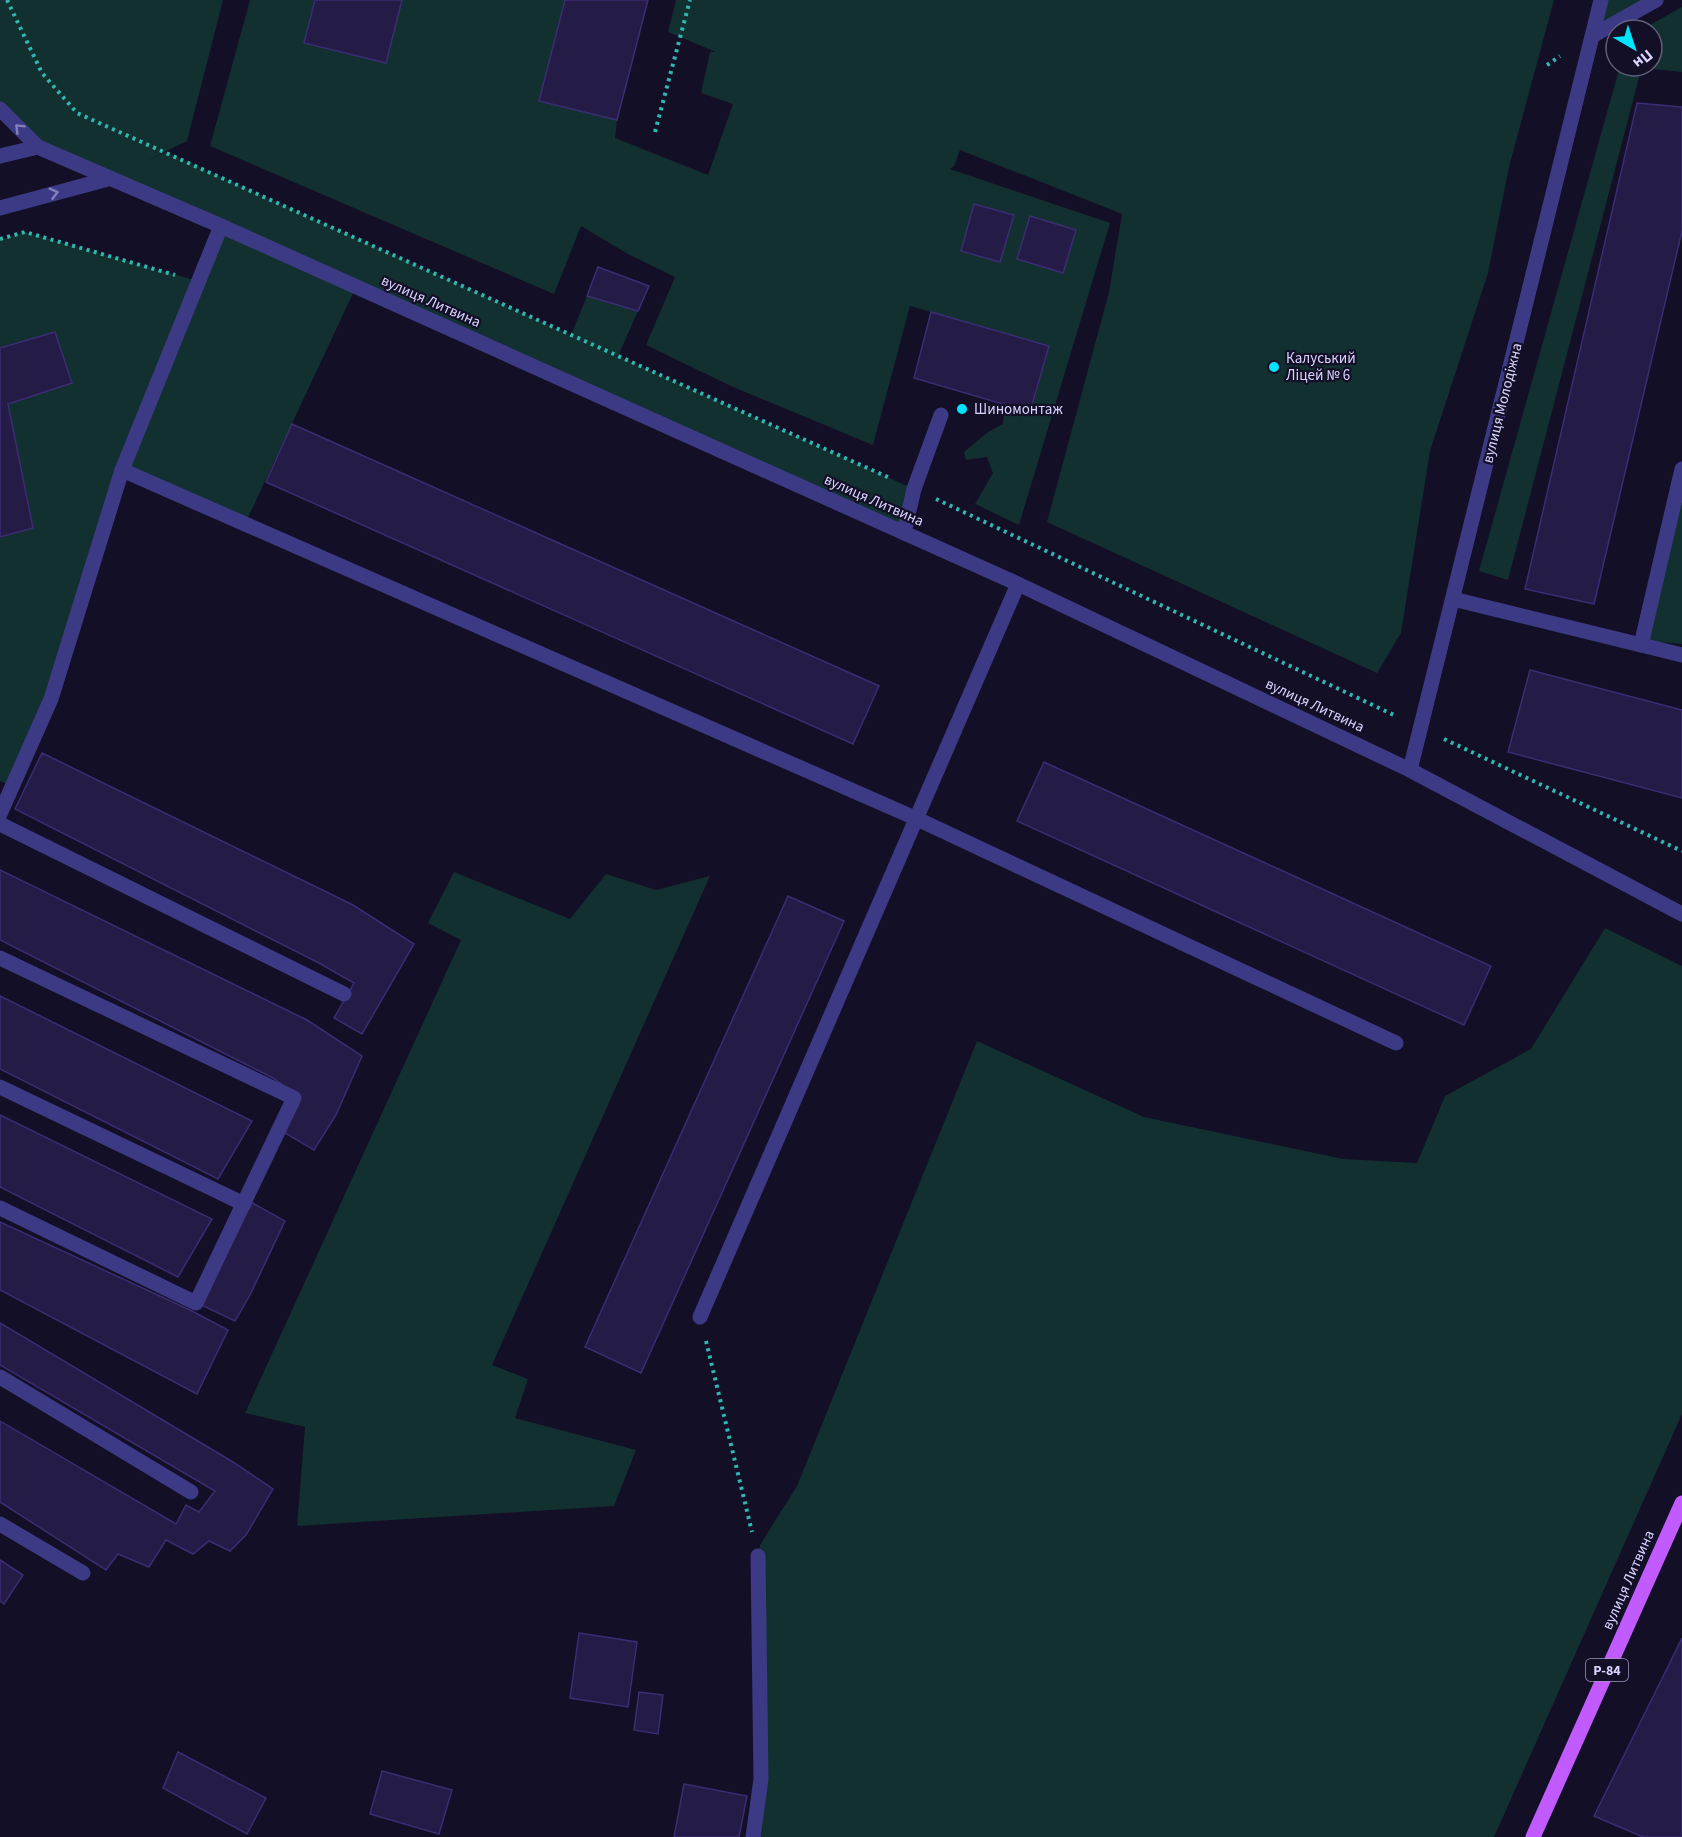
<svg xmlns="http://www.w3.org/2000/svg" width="1682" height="1837" font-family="'Source Sans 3',sans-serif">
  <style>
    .green { fill: #12302f; fill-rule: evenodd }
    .building { fill: #241b47; stroke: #3b2d73; stroke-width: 1.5 }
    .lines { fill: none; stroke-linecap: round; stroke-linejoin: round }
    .path { stroke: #2fb8b0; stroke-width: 4; stroke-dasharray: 3 4.5; stroke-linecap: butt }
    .lane { stroke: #3d3a85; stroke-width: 15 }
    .street { stroke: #3d3a85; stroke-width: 15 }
    .primary { stroke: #c25bff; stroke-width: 15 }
    .oneway { stroke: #837fbc }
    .poi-dot { fill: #00e5ff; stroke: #130f26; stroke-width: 2 }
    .labels { text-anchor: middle; stroke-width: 4.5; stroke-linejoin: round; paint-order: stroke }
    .shield { fill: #130f26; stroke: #9e99be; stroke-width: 1.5 }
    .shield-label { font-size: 14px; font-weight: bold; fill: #d9d4ff }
    .street-label { font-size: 15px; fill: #d9d4ff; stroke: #130f26 }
    .poi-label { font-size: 15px; fill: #d9d4ff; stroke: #130f26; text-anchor: start }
  </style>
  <rect width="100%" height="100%" fill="#130f26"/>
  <g class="green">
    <polygon points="0,0 223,0 187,141 146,161 166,152 571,335 587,296 638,311 618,356 914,489 904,533 355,289 245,524 122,471 51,699 12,786 0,781 0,537 33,527 8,404 72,383 55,332 0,348 0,240 25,232 198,281 219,229 38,147 0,109"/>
    <path d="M250,0H315L304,43L386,63L402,0H565L540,101L617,120L615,138L708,175L733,104L701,93L710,52H716L668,32L676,0H1554L1509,167L1488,273L1430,451L1401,633L1377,673L1047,522L1109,292L1122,214L960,150L954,166L950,169L1110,223L1019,525L975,504L993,473L987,457L966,460L964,452L988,432L1003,424L1005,405L1031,412L1049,346L910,306L873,445L733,387L646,345L675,277L628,254L581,226L554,294L210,146ZM974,204L1013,215L1000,262L961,251Z"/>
    <polygon points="1605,0 1655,0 1594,35"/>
    <polygon points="1682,7 1682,72 1654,69 1652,66 1652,30 1641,30"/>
    <polygon points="1620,66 1642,66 1508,580 1479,571"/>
    <polygon points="1682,494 1682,644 1649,641"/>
    <polygon points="454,872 570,919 606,874 656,890 710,876 492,1365 528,1379 515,1418 636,1450 614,1506 297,1526 305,1427 245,1413 461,940 428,923"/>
    <polygon points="1605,928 1682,966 1682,1414 1494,1837 753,1837 758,1556 760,1545 797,1486 977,1041 1144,1117 1343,1159 1417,1163 1445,1096 1531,1049"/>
  </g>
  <g class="building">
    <polygon points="315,0 402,0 386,63 304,43"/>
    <polygon points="565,0 648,0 617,120 539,101"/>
    <polygon points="1637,103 1682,107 1682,231 1594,604 1525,589"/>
    <polygon points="974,204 1014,215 1000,262 961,251"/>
    <polygon points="1030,216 1076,230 1063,273 1017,259"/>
    <polygon points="598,267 649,286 638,311 587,296"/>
    <polygon points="931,312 1049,346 1030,412 914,378"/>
    <polygon points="55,332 72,383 8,404 33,528 0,537 0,348"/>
    <polygon points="292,424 879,686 853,744 266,482"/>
    <polygon points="1530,670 1682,710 1682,798 1508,752"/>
    <polygon points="42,753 353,905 414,944 362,1034 334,1018 354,983 319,963 15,809"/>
    <polygon points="1044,762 1491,966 1464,1025 1017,821"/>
    <polygon points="0,870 307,1020 362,1056 336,1115 314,1150 285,1133 298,1096 273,1078 0,940"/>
    <polygon points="788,896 844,921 641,1373 585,1347"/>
    <polygon points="0,996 252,1121 218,1179 0,1069"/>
    <polygon points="0,1115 212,1219 178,1277 0,1187"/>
    <polygon points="249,1201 285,1221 250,1295 235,1321 199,1304"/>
    <polygon points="0,1222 190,1310 228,1330 197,1394 0,1290"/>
    <polygon points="0,1323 233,1462 273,1489 246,1535 230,1551 209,1541 193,1554 166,1540 149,1567 118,1554 106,1570 0,1502 0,1421 176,1524 186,1505 199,1512 215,1491 0,1365"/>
    <polygon points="0,1560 23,1575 4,1604 0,1601"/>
    <polygon points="579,1633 637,1642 628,1707 570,1698"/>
    <polygon points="1682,1638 1682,1837 1643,1837 1594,1816"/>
    <polygon points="639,1692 663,1695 658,1734 634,1730"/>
    <polygon points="178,1752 266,1798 247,1834 163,1788"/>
    <polygon points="382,1771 452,1790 439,1834 370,1814"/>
    <polygon points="684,1784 747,1796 739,1837 674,1837"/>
  </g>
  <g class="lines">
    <g class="path">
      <polyline points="7,0 42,73 77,113 892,479"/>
      <polyline points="1547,65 1560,56"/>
      <polyline points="655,132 690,0"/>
      <polyline points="0,239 25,232 175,275"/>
      <polyline points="936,499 1396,716"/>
      <polyline points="1444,739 1682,851"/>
      <polyline points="706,1341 752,1532"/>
    </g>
    <g class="lane">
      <polyline points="0,208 108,179"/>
      <polyline points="122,470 915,818 1396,1043"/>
      <polyline points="904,533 914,489"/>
      <polyline points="1453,599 1682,655"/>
      <polyline points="1641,645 1682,469"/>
      <polyline points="0,814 51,699 122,470 221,226"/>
      <polyline points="0,824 344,994"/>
      <polyline points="0,958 294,1098 196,1303 0,1208"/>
      <polyline points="0,1087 244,1204"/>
      <polyline points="700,1317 1018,584"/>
      <polyline points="0,1377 191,1492"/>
      <polyline points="0,1524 83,1573"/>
      <polyline points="753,1837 761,1779 758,1556"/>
    </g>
    <g class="street">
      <polyline points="1594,35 1656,0"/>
      <polyline points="0,109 38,147 221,226 1018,584 1410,770 1682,914"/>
      <polyline points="0,156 38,147"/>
      <polyline points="914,489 941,415"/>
      <polyline points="1410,770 1601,0"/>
    </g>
    <polyline class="primary" points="1533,1837 1682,1503"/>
  </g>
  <defs><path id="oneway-chevron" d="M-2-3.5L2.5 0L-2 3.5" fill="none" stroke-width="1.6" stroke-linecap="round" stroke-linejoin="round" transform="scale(1.5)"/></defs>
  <g class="oneway">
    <use href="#oneway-chevron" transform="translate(19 128) rotate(-135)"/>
    <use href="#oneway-chevron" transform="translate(54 193) rotate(-15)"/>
  </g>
  <g class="poi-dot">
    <circle cx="1274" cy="367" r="6"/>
    <circle cx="962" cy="409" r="6"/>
  </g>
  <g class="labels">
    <rect class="shield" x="1586" y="1659" width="42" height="22" rx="4.5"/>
    <g class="shield-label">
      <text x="1607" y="1675">Р-84</text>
    </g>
    <g class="street-label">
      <text transform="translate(431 301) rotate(24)" y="5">вулиця Литвина</text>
      <text transform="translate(1502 403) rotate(-76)" y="5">вулиця Молодіжна</text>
      <text transform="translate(874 500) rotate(24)" y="5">вулиця Литвина</text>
      <text transform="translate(1315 705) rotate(25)" y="5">вулиця Литвина</text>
      <text transform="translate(1628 1580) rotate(-66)" y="5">вулиця Литвина</text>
    </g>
    <g class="poi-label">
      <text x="1286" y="363">Калуський<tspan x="1286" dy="17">Ліцей № 6</tspan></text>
      <text x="974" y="414">Шиномонтаж</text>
    </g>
  </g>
  <g transform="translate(1634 48) rotate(141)"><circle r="28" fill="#130f26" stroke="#625e7d" stroke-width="1.5"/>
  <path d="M0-4.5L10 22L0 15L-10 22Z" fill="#00e5ff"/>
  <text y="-9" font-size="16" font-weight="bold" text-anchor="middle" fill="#d9d4ff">Пн</text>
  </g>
</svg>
